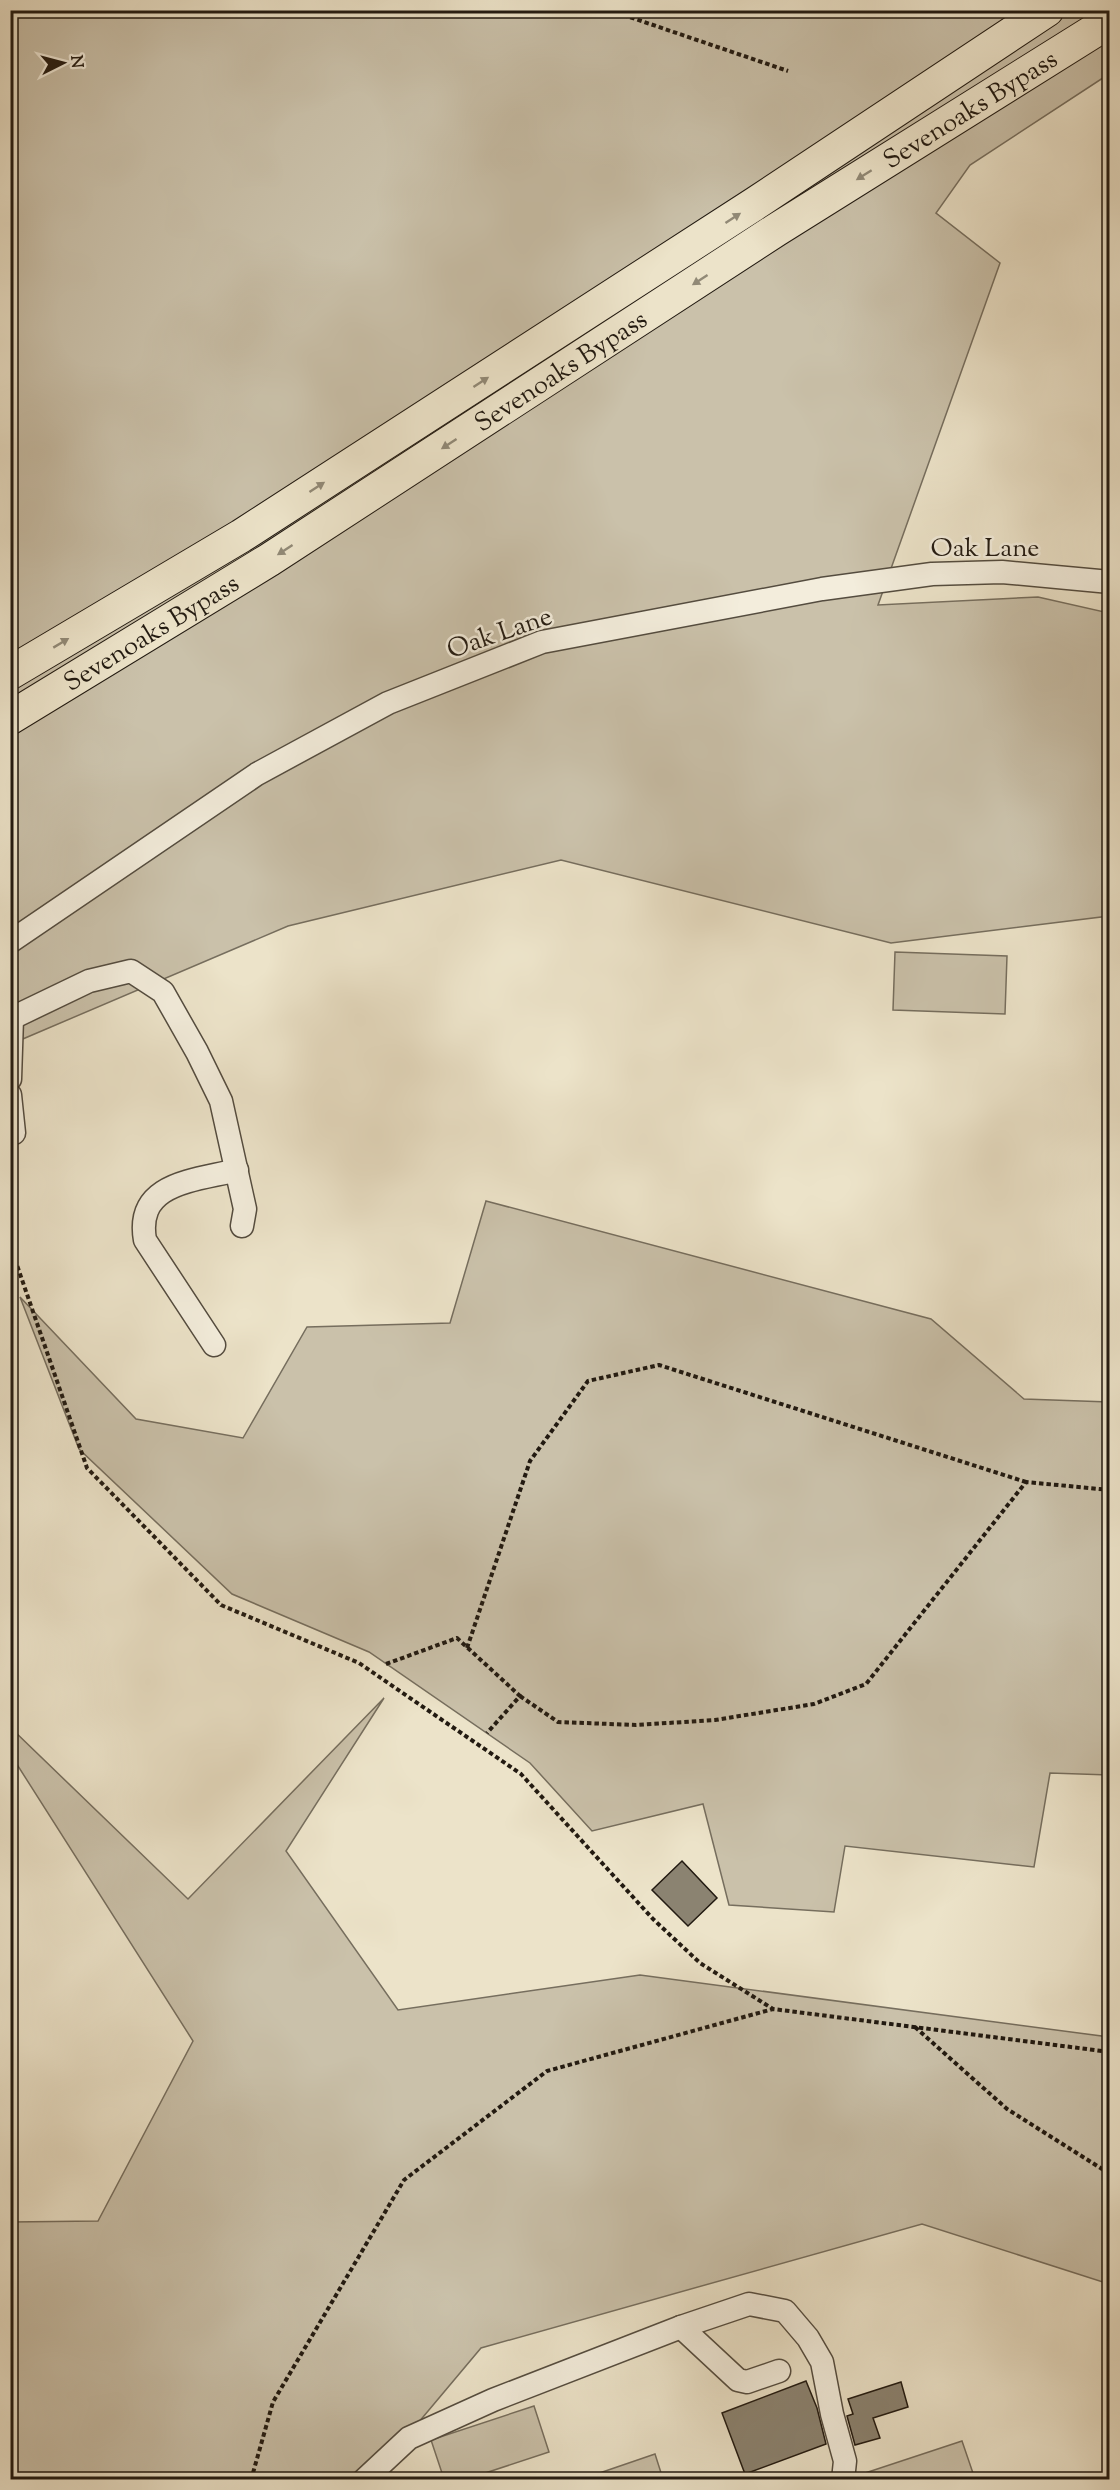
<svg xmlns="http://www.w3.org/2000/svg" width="1120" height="2490" font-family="'Sorts Mill Goudy',serif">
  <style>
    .green { fill: #cac1aa; stroke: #766e5e; stroke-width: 1.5 }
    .building { fill: #8b8371; stroke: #221a11; stroke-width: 1.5 }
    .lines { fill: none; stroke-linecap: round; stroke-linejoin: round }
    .minor-casing { stroke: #544c3f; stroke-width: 25 }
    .highway-casing { stroke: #221a11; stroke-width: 35 }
    .path { stroke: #221a11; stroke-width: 4; stroke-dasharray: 4.5 3; stroke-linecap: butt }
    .minor { stroke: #f3eddc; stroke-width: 22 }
    .highway { stroke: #ece3c9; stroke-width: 33 }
    .oneway { fill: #918976 }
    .labels { text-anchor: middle; stroke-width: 5; stroke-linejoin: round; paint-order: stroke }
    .street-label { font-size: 26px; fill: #221a11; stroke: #f3eddc }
  </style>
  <rect width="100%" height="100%" fill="#ece3c9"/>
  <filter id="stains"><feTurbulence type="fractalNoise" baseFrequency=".00333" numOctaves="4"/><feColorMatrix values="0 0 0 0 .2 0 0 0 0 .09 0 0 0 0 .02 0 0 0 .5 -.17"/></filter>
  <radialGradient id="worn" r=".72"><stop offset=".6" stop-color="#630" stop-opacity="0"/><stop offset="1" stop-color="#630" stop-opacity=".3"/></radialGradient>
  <g class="green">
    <polygon points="11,11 1109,11 1109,74 970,165 936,213 1000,263 878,605 1038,597 1109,613 1109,916 891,943 561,860 288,926 11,1044"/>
    <polygon points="895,952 1007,956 1005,1014 893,1010"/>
    <polygon points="486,1201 931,1319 1024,1399 1109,1402 1109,1775 1050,1773 1034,1867 845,1846 834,1912 729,1905 703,1804 592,1831 530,1763 369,1652 232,1594 79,1449 20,1297 136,1419 243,1438 307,1327 450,1323"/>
    <polygon points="384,1698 286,1851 398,2010 640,1975 1109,2037 1109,2284 922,2224 481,2348 371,2479 11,2479 10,2222 98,2221 193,2041 11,1755 11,1728 188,1899"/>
    <polygon points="534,2406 549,2452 467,2479 444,2479 431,2440"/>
    <polygon points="962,2441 975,2479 857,2479 856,2476"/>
    <polygon points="655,2454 663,2479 582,2479"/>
  </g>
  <g class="building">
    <polygon points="682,1861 717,1898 688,1926 652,1890"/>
    <polygon points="806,2381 817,2408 826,2444 745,2474 722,2413"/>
    <polygon points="901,2382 908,2407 873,2418 880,2438 855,2445 847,2416 853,2414 848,2399"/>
  </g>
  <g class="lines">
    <g class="minor-casing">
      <g id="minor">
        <polyline points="10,942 257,774 388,703 542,642 822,589 932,574 1002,572 1110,582"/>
        <polyline points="10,1017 12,1018 89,981 131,971 163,992 197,1052 221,1101 245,1209 242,1226"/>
        <polyline points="10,1079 12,1018"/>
        <polyline points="10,1095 14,1133"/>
        <path d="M214,1345L145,1240C135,1182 195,1181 237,1170"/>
        <polyline points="681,2327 738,2380 747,2382 779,2371"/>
        <polyline points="364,2480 409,2438 493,2400 681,2327 749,2304 785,2311 808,2338 822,2362 832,2414 845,2461 843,2480"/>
      </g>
    </g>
    <g class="highway-casing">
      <g id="highway">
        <polyline points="10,673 241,536 756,203 1047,10"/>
        <path id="s1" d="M10,718L269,560L776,230L1110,21"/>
      </g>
    </g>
    <g class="path">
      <polyline points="609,10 788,71"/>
      <polyline points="10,1245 87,1468 221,1605 359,1663 521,1774 653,1919 700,1963 773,2009"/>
      <polyline points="467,1648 530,1461 588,1381 659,1365 1026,1482"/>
      <polyline points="386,1664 457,1638 520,1696 487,1733"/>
      <polyline points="520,1696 558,1722 636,1725 715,1720 814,1704 866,1684 1026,1482 1110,1490"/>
      <polyline points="915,2027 1007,2109 1110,2174"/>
      <polyline points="251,2480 273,2402 404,2180 547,2071 773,2009 1110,2052"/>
    </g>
    <use href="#minor" class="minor"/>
    <use href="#highway" class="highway"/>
  </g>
  <defs><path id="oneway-solid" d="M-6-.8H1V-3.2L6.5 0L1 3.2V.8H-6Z" transform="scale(1.5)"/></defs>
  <g class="oneway">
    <use href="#oneway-solid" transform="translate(864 175) rotate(148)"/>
    <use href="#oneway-solid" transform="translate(733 218) rotate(-33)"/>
    <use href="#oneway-solid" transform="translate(700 280) rotate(147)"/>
    <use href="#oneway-solid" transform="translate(481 382) rotate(-33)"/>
    <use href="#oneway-solid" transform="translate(449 444) rotate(147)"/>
    <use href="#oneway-solid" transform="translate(317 487) rotate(-33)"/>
    <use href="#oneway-solid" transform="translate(285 550) rotate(147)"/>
    <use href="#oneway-solid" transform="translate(61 643) rotate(-31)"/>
  </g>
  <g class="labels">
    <g class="street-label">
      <text dy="9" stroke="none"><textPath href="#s1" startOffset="1137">Sevenoaks Bypass</textPath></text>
      <text dy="9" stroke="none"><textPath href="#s1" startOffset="651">Sevenoaks Bypass</textPath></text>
      <text x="985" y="556">Oak Lane</text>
      <text dy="9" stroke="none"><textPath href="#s1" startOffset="165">Sevenoaks Bypass</textPath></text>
      <text transform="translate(499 632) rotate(-19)" y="9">Oak Lane</text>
    </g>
  </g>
  <rect width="1120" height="2490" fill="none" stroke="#ece3c9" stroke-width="36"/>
  <rect x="12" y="12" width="1096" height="2466" fill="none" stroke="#221a11" stroke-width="3"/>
  <rect x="18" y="18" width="1084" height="2454" fill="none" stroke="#221a11" stroke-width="1.5"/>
  <g transform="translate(63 63) rotate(84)" stroke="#f3eddc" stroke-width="4.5" paint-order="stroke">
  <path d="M0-4.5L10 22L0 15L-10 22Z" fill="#221a11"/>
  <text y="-9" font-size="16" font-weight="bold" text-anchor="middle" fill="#221a11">N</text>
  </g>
  <rect width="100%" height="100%" filter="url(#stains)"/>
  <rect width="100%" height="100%" fill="url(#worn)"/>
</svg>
